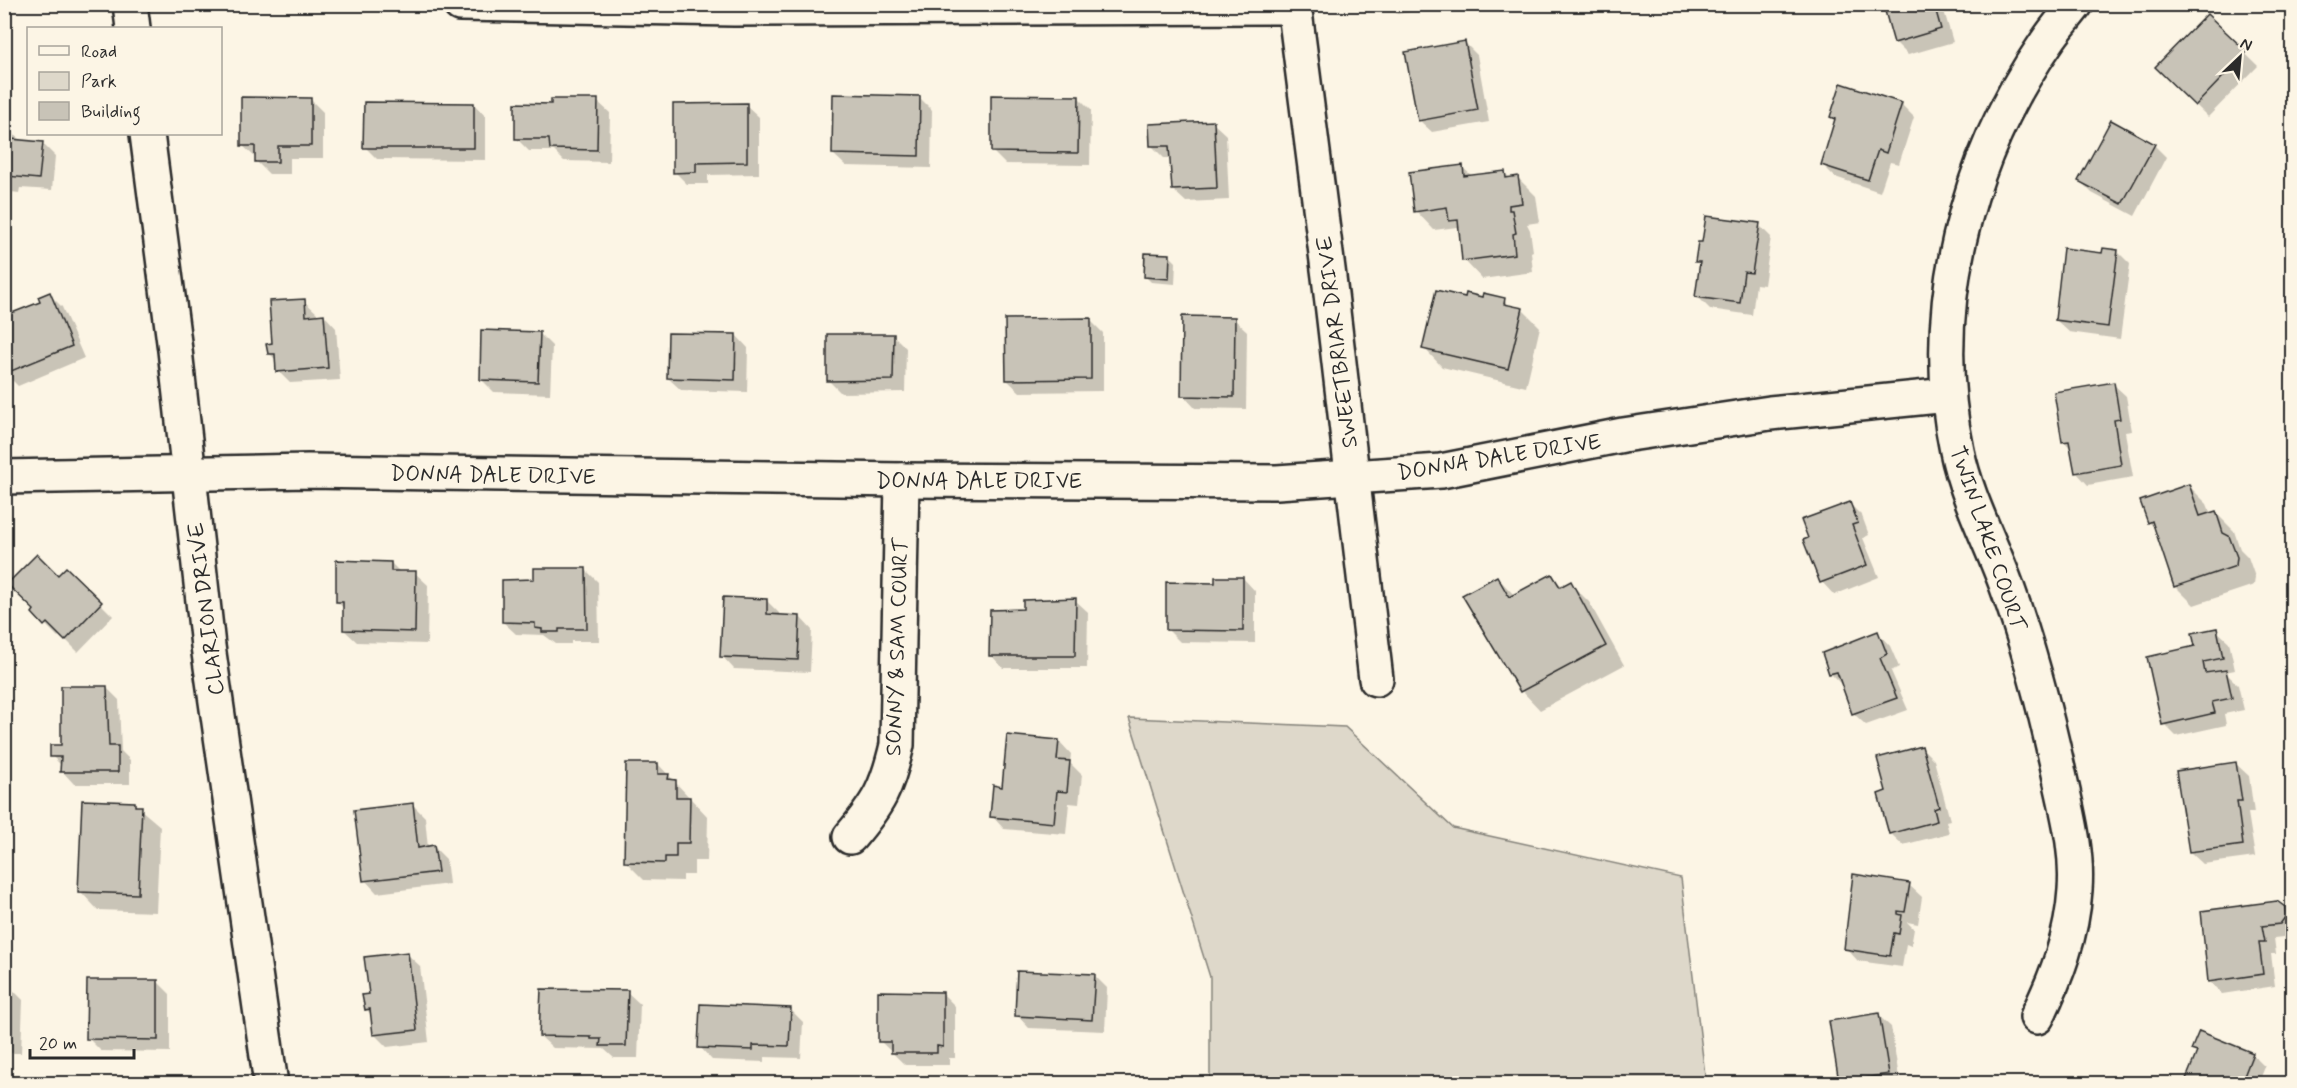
<svg xmlns="http://www.w3.org/2000/svg" width="2297" height="1088" font-family="Mynerve,sans-serif">
  <style>
    .green { fill: #ded8ca; stroke: #84827a; stroke-width: 1.5 }
    .shadow { fill: #0003 }
    .building { fill: #c8c3b7; stroke: #2b2b2b; stroke-width: 1.5 }
    .lines { fill: none; stroke-linecap: round; stroke-linejoin: round }
    .street-casing { stroke: #2b2b2b; stroke-width: 38 }
    .street { stroke: #fcf5e5; stroke-width: 33 }
    .labels { text-anchor: middle; stroke-width: 6; stroke-linejoin: round; paint-order: stroke }
    .street-label { font-size: 22px; fill: #2b2b2b; stroke: #fcf5e5 }
  </style>
  <rect width="100%" height="100%" fill="#fcf5e5"/>
  <filter id="ink" filterUnits="userSpaceOnUse"><feTurbulence type="fractalNoise" baseFrequency=".0167" numOctaves="2"/><feDisplacementMap in="SourceGraphic" scale="12" xChannelSelector="R" yChannelSelector="G"/><feConvolveMatrix kernelMatrix="1 2 1 2 8 2 1 2 1" color-interpolation-filters="sRGB"/></filter>
  <g filter="url(#ink)">
    <polygon class="green" points="1129,718 1345,727 1453,828 1681,878 1706,1083 1210,1083 1210,977"/>
    <g class="shadow">
      <polygon points="1388,4 1455,4 1455,5 1397,14"/>
      <polygon points="1885,4 1942,4 1953,42 1908,55 1895,42"/>
      <polygon points="2279,4 2292,4 2292,16"/>
      <polygon points="2207,16 2258,66 2208,117 2157,67"/>
      <polygon points="1464,42 1477,55 1489,122 1432,132 1419,120"/>
      <polygon points="1842,85 1902,105 1914,117 1899,164 1890,162 1880,192 1835,177 1822,164 1836,121 1831,117"/>
      <polygon points="919,97 932,110 931,168 846,166 833,154"/>
      <polygon points="1078,97 1091,110 1090,165 1005,164 992,151"/>
      <polygon points="310,99 323,112 323,158 290,158 290,174 269,174 256,161 256,158 242,145"/>
      <polygon points="597,101 610,113 609,162 564,161 554,151 529,151 516,138 552,105"/>
      <polygon points="474,104 486,117 486,160 377,159 365,147"/>
      <polygon points="746,105 759,117 759,174 708,175 708,184 687,184 675,172"/>
      <polygon points="1213,123 1226,135 1229,200 1186,202 1173,190 1172,158 1164,158 1152,146"/>
      <polygon points="4,131 11,132 21,141 42,143 55,156 52,190 20,188 19,193 4,191"/>
      <polygon points="2154,145 2166,157 2135,216 2092,193 2080,181"/>
      <polygon points="1462,167 1472,176 1504,172 1510,178 1518,178 1536,196 1540,222 1527,224 1530,230 1533,251 1531,252 1533,272 1482,279 1464,260 1460,230 1457,227 1434,230 1416,211"/>
      <polygon points="1759,225 1771,237 1764,285 1756,284 1752,315 1710,309 1697,296 1701,266 1697,261"/>
      <polygon points="2117,251 2130,264 2120,339 2069,332 2056,320 2104,255"/>
      <polygon points="1170,256 1176,262 1175,284 1151,282 1145,276"/>
      <polygon points="49,294 62,307 84,358 18,386 5,373 42,303"/>
      <polygon points="1466,299 1504,300 1511,307 1522,309 1540,327 1526,387 1442,367 1424,348"/>
      <polygon points="304,301 317,313 317,316 324,315 336,328 340,380 290,383 278,371 277,361 269,353"/>
      <polygon points="1234,319 1247,331 1246,409 1195,408 1183,395"/>
      <polygon points="1090,320 1103,333 1103,391 1020,392 1007,380"/>
      <polygon points="539,333 552,346 550,394 494,392 481,379"/>
      <polygon points="736,335 748,348 747,392 681,390 668,378"/>
      <polygon points="893,335 906,348 905,392 841,393 828,380"/>
      <polygon points="2113,384 2126,396 2132,431 2125,432 2133,477 2088,485 2076,472 2072,450 2064,441"/>
      <polygon points="2189,486 2207,504 2211,514 2216,513 2234,531 2240,549 2248,557 2255,577 2254,585 2194,605 2175,586 2156,529 2149,522"/>
      <polygon points="1850,504 1862,516 1869,535 1863,538 1879,577 1834,595 1822,582"/>
      <polygon points="391,563 400,572 415,573 428,585 427,644 357,642 344,630 345,609 337,602"/>
      <polygon points="66,569 113,616 78,652 60,634 58,637 34,613 58,577"/>
      <polygon points="586,570 598,582 599,641 571,641 571,644 556,644 544,635 516,634 503,622 536,581"/>
      <polygon points="1551,576 1563,587 1570,583 1589,602 1624,665 1540,710 1522,691 1497,577 1515,596"/>
      <polygon points="1243,578 1255,591 1255,643 1180,642 1167,629 1216,585"/>
      <polygon points="1075,600 1088,612 1087,668 1003,668 991,655 1024,610"/>
      <polygon points="767,601 779,613 779,616 800,617 812,630 810,672 734,669 722,656"/>
      <polygon points="2216,630 2229,642 2235,670 2225,672 2238,685 2244,710 2224,714 2226,725 2176,736 2164,724 2197,648"/>
      <polygon points="1878,633 1890,646 1899,667 1891,671 1908,710 1866,725 1853,713 1844,687 1831,674"/>
      <polygon points="106,687 119,700 121,751 130,760 130,784 74,784 62,771 62,766 52,756 62,747"/>
      <polygon points="1059,741 1071,754 1070,763 1082,775 1079,804 1069,803 1066,834 1004,829 992,816 1004,788"/>
      <polygon points="1922,748 1934,760 1950,820 1946,821 1949,833 1903,845 1890,833 1888,792"/>
      <polygon points="658,764 708,817 707,861 694,861 694,875 683,875 683,881 644,880 626,862"/>
      <polygon points="2236,764 2249,776 2254,813 2248,813 2255,857 2203,864 2190,852"/>
      <polygon points="134,804 160,826 156,912 98,910 80,891"/>
      <polygon points="412,804 425,817 428,848 434,847 446,859 449,884 377,893 365,880"/>
      <polygon points="1909,885 1922,897 1918,924 1907,922 1914,929 1911,946 1906,944 1902,967 1858,961 1846,948"/>
      <polygon points="2284,908 2292,916 2292,936 2274,938 2276,954 2271,954 2275,986 2222,994 2209,981 2202,912"/>
      <polygon points="407,954 420,966 429,1042 387,1047 375,1035 373,1016 366,1009 371,995"/>
      <polygon points="1094,975 1107,988 1105,1031 1029,1028 1017,1015"/>
      <polygon points="158,982 170,994 170,1052 101,1051 88,1038"/>
      <polygon points="4,987 10,987 23,1000 21,1053 4,1053"/>
      <polygon points="627,992 640,1004 638,1058 614,1058 604,1049 553,1048 540,1036"/>
      <polygon points="942,993 955,1006 955,1058 949,1058 949,1065 905,1065 880,1041"/>
      <polygon points="790,1009 803,1022 801,1058 765,1057 765,1062 712,1060 700,1047"/>
      <polygon points="1878,1015 1891,1027 1900,1084 1842,1084 1840,1081"/>
      <polygon points="2200,1033 2253,1055 2265,1067 2258,1084 2186,1084 2198,1055 2193,1050"/>
    </g>
    <g class="building">
      <polygon points="1883,4 1934,4 1941,29 1894,43"/>
      <polygon points="2207,14 2247,52 2195,106 2155,67"/>
      <polygon points="1465,41 1478,110 1418,121 1405,52"/>
      <polygon points="1841,83 1902,103 1886,153 1878,150 1868,180 1821,165 1835,119 1830,117"/>
      <polygon points="833,94 920,96 919,156 832,154"/>
      <polygon points="991,95 1079,96 1078,153 991,152"/>
      <polygon points="241,97 311,98 311,146 278,146 278,162 255,162 255,146 241,146"/>
      <polygon points="551,99 598,99 597,150 550,149 549,139 515,139 515,103 551,104"/>
      <polygon points="364,102 474,103 474,148 363,148"/>
      <polygon points="747,103 747,162 696,163 696,172 673,173 673,104"/>
      <polygon points="2111,120 2155,144 2122,204 2078,181"/>
      <polygon points="1214,121 1217,188 1172,190 1169,146 1150,146 1149,124"/>
      <polygon points="4,129 12,130 11,139 43,142 39,179 7,176 7,181 4,181"/>
      <polygon points="1463,165 1464,176 1505,171 1506,178 1518,176 1522,203 1509,205 1509,210 1512,210 1516,233 1513,234 1515,254 1462,261 1458,220 1449,221 1447,207 1414,212 1409,172"/>
      <polygon points="1706,216 1760,223 1752,273 1744,272 1740,303 1695,297 1700,262 1695,262 1698,242 1702,242"/>
      <polygon points="2063,248 2102,253 2103,248 2118,250 2108,327 2055,320"/>
      <polygon points="1145,253 1170,254 1169,279 1144,277"/>
      <polygon points="1436,290 1465,297 1466,293 1482,297 1483,293 1505,298 1504,304 1523,308 1508,369 1422,349"/>
      <polygon points="50,292 72,346 4,374 4,316 40,302 38,297"/>
      <polygon points="305,299 306,316 324,314 328,368 276,372 275,354 268,354 266,344 272,343 269,301"/>
      <polygon points="1182,316 1235,317 1234,397 1181,396"/>
      <polygon points="1091,318 1091,379 1006,380 1005,319"/>
      <polygon points="481,330 540,332 538,382 480,380"/>
      <polygon points="668,333 736,334 735,380 667,378"/>
      <polygon points="827,334 894,334 893,380 827,381"/>
      <polygon points="2114,382 2120,419 2114,420 2121,465 2075,473 2069,441 2062,442 2054,392"/>
      <polygon points="2189,484 2200,516 2216,511 2223,533 2229,536 2237,557 2236,566 2174,587 2152,521 2148,523 2140,501"/>
      <polygon points="1850,502 1858,523 1852,525 1867,565 1820,583 1803,540 1808,538 1801,520"/>
      <polygon points="37,554 58,575 66,567 102,602 65,641 47,623 44,626 32,613 34,610 7,584"/>
      <polygon points="336,560 391,562 391,571 416,571 415,632 343,630 343,602 336,602"/>
      <polygon points="534,568 586,568 587,629 559,629 559,632 542,632 542,629 535,628 535,623 502,622 502,580 534,579"/>
      <polygon points="1552,574 1560,587 1571,581 1606,646 1520,692 1462,595 1497,576 1509,597"/>
      <polygon points="1215,577 1243,577 1243,631 1166,630 1166,582 1215,583"/>
      <polygon points="723,597 767,599 767,614 800,616 798,660 720,657"/>
      <polygon points="1076,598 1075,656 989,656 990,610 1023,609 1023,600"/>
      <polygon points="2217,628 2223,658 2203,662 2205,673 2226,670 2232,698 2212,702 2215,713 2162,725 2147,657 2195,646 2192,633"/>
      <polygon points="1878,631 1887,654 1880,658 1897,698 1852,714 1837,672 1829,674 1822,653"/>
      <polygon points="61,686 107,686 109,746 118,746 118,772 60,772 61,757 50,757 50,745 61,745"/>
      <polygon points="1007,735 1059,740 1057,760 1070,761 1067,792 1057,791 1054,823 990,817 993,785 1002,787"/>
      <polygon points="1922,746 1939,807 1934,809 1937,821 1889,834 1878,794 1886,791 1877,758"/>
      <polygon points="2236,762 2242,801 2237,801 2243,845 2189,852 2176,771"/>
      <polygon points="626,763 658,763 658,774 669,774 668,779 676,780 676,797 690,797 689,843 676,843 676,857 665,857 665,863 624,862"/>
      <polygon points="82,800 135,802 135,806 142,806 138,894 78,892"/>
      <polygon points="413,803 418,848 434,845 438,872 363,881 354,810"/>
      <polygon points="1853,874 1910,883 1905,912 1898,911 1898,914 1902,915 1899,934 1894,933 1890,956 1844,949"/>
      <polygon points="2277,901 2285,907 2286,916 2280,924 2262,926 2265,942 2259,942 2263,974 2208,982 2201,911"/>
      <polygon points="408,952 417,1030 373,1035 370,1009 365,1010 362,995 369,994 364,957"/>
      <polygon points="1017,971 1095,974 1092,1020 1015,1016"/>
      <polygon points="87,980 158,980 158,1040 86,1039"/>
      <polygon points="4,986 11,986 9,1042 4,1041"/>
      <polygon points="541,989 628,990 626,1046 600,1046 601,1039 591,1039 591,1037 539,1036"/>
      <polygon points="878,991 943,992 943,1047 937,1046 937,1053 891,1053 891,1042 878,1042"/>
      <polygon points="700,1004 791,1008 789,1046 753,1045 753,1050 698,1048"/>
      <polygon points="1879,1013 1889,1074 1839,1082 1829,1021"/>
      <polygon points="2199,1031 2253,1053 2241,1084 2184,1084 2197,1052 2191,1050"/>
    </g>
    <g class="lines">
      <g class="street-casing">
        <g id="street">
          <polyline points="130,4 133,28"/>
          <polyline points="460,4 734,9 1295,7"/>
          <polyline points="1294,4 1329,277 1376,679"/>
          <polyline points="147,134 175,350 208,646 271,1084"/>
          <polyline points="4,477 308,471 902,480 1277,482 1441,471 1623,435 1770,413 1948,395"/>
          <path d="M850,837C879,803 887,788 897,745L902,480"/>
          <path d="M2037,1017C2057,976 2072,936 2075,890C2078,852 2068,815 2060,778C2046,713 2030,650 2007,587C1991,542 1967,499 1957,451C1927,311 1965,160 2046,43C2055,29 2066,17 2076,4"/>
        </g>
      </g>
      <use href="#street" class="street"/>
    </g>
  </g>
  <g class="labels">
    <g class="street-label">
      <text transform="translate(1336 342) rotate(-97)" y="8">SWEETBRIAR DRIVE</text>
      <text transform="translate(1499 456) rotate(-9)" y="8">DONNA DALE DRIVE</text>
      <text transform="translate(493 474) rotate(1)" y="8">DONNA DALE DRIVE</text>
      <text x="979" y="488">DONNA DALE DRIVE</text>
      <text transform="translate(1989 538) rotate(71)" y="8">TWIN LAKE COURT</text>
      <text transform="translate(205 609) rotate(-97)" y="8">CLARION DRIVE</text>
      <text transform="translate(896 647) rotate(-88)" y="8">SONNY &amp; SAM COURT</text>
    </g>
  </g>
  <rect width="2297" height="1088" fill="none" stroke="#fcf5e5" stroke-width="24"/>
  <rect x="12" y="12" width="2273" height="1064" fill="none" stroke="#2b2b2b" stroke-width="2" filter="url(#ink)"/>
  <rect x="27" y="27" width="195" height="108" fill="#fcf5e5" stroke="#a8a49b" stroke-width="1.5"/>
  <rect x="39" y="46" width="30" height="9" fill="#fcf5e5" stroke="#a8a49b" stroke-width="1.5"/>
  <text x="81" y="57" font-size="18" fill="#2b2b2b">Road</text>
  <rect x="39" y="72" width="30" height="18" fill="#ded8ca" stroke="#a8a49b" stroke-width="1.5"/>
  <text x="81" y="87" font-size="18" fill="#2b2b2b">Park</text>
  <rect x="39" y="102" width="30" height="18" fill="#c8c3b7" stroke="#a8a49b" stroke-width="1.5"/>
  <text x="81" y="117" font-size="18" fill="#2b2b2b">Building</text>
  <g transform="translate(2240 57) rotate(26)" stroke="#fcf5e5" stroke-width="4.5" paint-order="stroke">
  <path d="M0-4.5L10 22L0 15L-10 22Z" fill="#2b2b2b"/>
  <text y="-9" font-size="16" font-weight="bold" text-anchor="middle" fill="#2b2b2b">N</text>
  </g>
  <path d="M30 1049v9h104v-9" fill="none" stroke="#2b2b2b" stroke-width="3"/>
  <text x="39" y="1049" font-size="18" fill="#2b2b2b" stroke="#fcf5e5" stroke-width="4.5" paint-order="stroke">20 m</text>
</svg>
